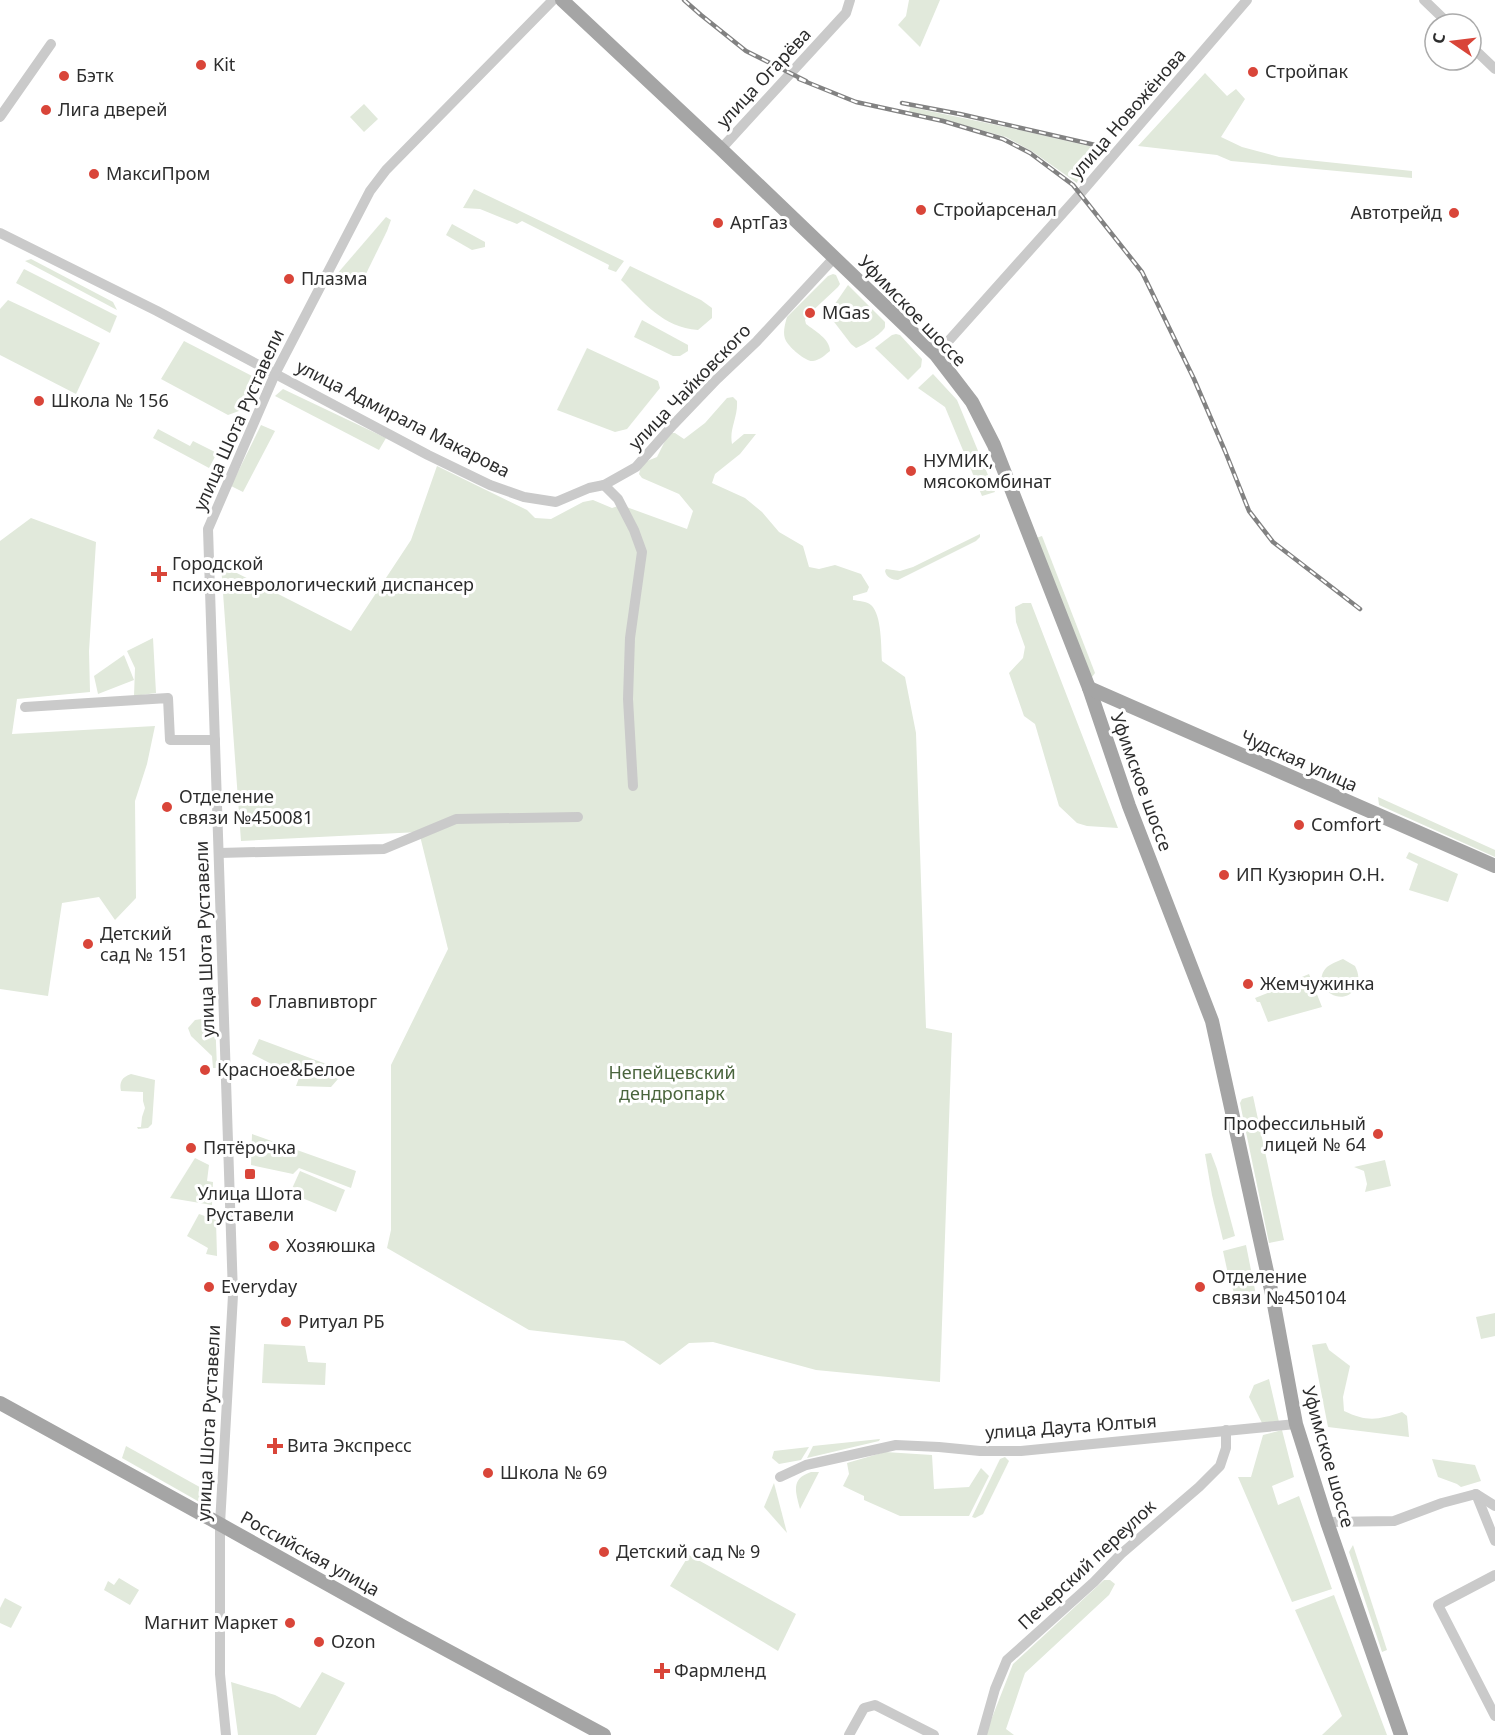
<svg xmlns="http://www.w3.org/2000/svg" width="1495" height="1735" font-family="'Noto Sans',sans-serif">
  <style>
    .green { fill: #e1e9db }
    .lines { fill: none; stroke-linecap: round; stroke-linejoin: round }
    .minor { stroke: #cacaca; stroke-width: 10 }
    .major { stroke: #a5a5a5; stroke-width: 14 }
    .rail-casing { stroke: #828282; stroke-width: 4.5 }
    .rail { stroke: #fff; stroke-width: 2; stroke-dasharray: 7; stroke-linecap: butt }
    .poi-dot { fill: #d94539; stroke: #fff; stroke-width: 2 }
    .labels { text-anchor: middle; stroke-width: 6; stroke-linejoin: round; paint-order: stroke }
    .poi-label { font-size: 18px; fill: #2d2d2d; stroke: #fff; text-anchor: start }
    .street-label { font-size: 18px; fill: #2d2d2d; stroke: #fff }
    .park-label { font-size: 18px; fill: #4a653d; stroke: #fff }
  </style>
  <rect width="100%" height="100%" fill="#fff"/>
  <g class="green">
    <polygon points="909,0 940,0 920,47 898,25 906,16"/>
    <polygon points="1205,73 1227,96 1236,89 1245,99 1221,137 1242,147 1279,157 1412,171 1412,178 1231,161 1217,155 1138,146"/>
    <polygon points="364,104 378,119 364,132 350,117"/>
    <polygon points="910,107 1006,127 1106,150 1077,183 1033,152 1006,137 942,119 909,112"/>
    <polygon points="474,189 624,261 616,272 608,269 609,265 522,221 517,224 480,209 463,208"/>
    <polygon points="386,217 391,220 387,231 360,286 337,274"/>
    <polygon points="452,224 485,242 485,247 472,250 446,235"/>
    <polygon points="31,259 113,302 117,310 25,261"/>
    <path d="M630,266L701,300L712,308V318L698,330C662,327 645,303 621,280Z"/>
    <polygon points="24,269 117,316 110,333 16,283"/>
    <path d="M833,274L836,275L840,284L838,287L807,316L805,320L806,324C815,331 830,339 830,351C825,355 820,360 813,361C806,362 790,348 786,341C782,334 785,324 787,317L828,276Z"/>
    <path d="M848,285L885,322C885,324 885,326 885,327C883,333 862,346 856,348L851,344L828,314Z"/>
    <polygon points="8,300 100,343 76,394 0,355 0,309"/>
    <polygon points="642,320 688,345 688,351 680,356 673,356 634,337"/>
    <polygon points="896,334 900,335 922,359 921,367 908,380 875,348 892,335"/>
    <polygon points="184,341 260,380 239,411 228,415 161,379"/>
    <polygon points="587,348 658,381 660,388 627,429 615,432 557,410"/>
    <polygon points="933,374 957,400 995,492 982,496 945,407 918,388"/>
    <polygon points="283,389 386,438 379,450 275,396"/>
    <path d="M733,397L737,401C738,418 729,428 732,444L744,434H756L740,454L715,474L712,483L745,498L762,512L779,532L803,546L809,567L819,569L835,565L861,574L869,587L867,592L853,596V600C858,601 867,601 871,605C882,615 881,647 882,661L905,677L916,733L926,1028L952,1033L940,1382L816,1370L713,1342L689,1343L660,1365L624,1341L529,1330L387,1248L391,1230V1065L448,949L419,832L241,841L221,565L351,631L411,540L437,466L527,510L535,518L551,519L583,502L593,500L612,508L621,505L687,529L693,511L679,494L642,478L639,474L642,463L657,457L669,433H675L684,439L705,423L727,398Z"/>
    <polygon points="261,425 275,431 243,492 231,486"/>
    <polygon points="158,429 190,446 193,441 217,453 209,468 153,438"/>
    <polygon points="31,518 96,542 89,651 90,692 17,699 12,734 155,726 147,764 135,801 136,898 115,920 99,897 62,903 48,996 0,989 0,541"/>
    <path d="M980,534V537L976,541L898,580C892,580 886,577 885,571L886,569L900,571L913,567Z"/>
    <polygon points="1042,536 1095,673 1092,677 1090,676 1036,538"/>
    <polygon points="1023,603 1031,603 1118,828 1087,826 1077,823 1059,806 1035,724 1024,716 1009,673 1023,658 1025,647 1016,622 1015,607"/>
    <polygon points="153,638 156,693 134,696 135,668 127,651"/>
    <polygon points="124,655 134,680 98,694 94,676"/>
    <polygon points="1378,797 1495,850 1495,857 1379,805"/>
    <polygon points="1409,852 1458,874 1448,902 1409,890 1418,864 1406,858"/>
    <path d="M1343,959L1355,966C1359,974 1360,981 1355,989C1341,1009 1310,986 1326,968C1330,964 1338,961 1343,959Z"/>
    <polygon points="1309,974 1322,1007 1268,1022 1260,1002 1257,1002 1255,998 1278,989 1278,987"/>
    <polygon points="215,1017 217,1068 213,1068 212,1056 191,1036 188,1028 195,1020"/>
    <polygon points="259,1039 345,1071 331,1087 296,1086 299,1078 252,1054"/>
    <path d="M131,1074L155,1080L152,1124L148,1128L138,1129L137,1127H141L142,1117L145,1108L143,1101V1092L121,1091C119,1082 122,1077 131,1074Z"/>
    <polygon points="1253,1096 1284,1240 1269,1243 1240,1103 1242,1099"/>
    <polygon points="252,1134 356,1171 351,1188 299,1168 293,1174 251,1165"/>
    <polygon points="1211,1153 1217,1169 1235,1236 1223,1240 1212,1195 1205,1154"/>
    <polygon points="195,1158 209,1165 207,1181 213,1182 212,1205 170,1198"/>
    <polygon points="1385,1160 1391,1186 1365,1192 1367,1184 1364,1171 1354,1167"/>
    <polygon points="300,1171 345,1190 336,1212 290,1193"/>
    <polygon points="199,1214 216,1220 217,1256 206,1254 208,1248 187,1236"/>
    <polygon points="1246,1245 1255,1290 1253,1301 1243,1302 1235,1296 1228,1274 1223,1251"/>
    <polygon points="1495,1313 1495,1336 1481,1339 1476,1317"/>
    <path d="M1326,1343L1329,1350L1350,1366L1343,1397L1344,1411C1367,1422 1378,1420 1402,1412L1407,1416L1409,1437L1328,1427L1312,1345Z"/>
    <polygon points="264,1344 305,1346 308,1362 326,1363 325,1385 262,1383"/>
    <polygon points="1269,1379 1279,1422 1262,1423 1249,1397 1254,1385"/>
    <polygon points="1282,1430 1294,1477 1272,1486 1278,1505 1299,1496 1332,1589 1292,1602 1238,1477 1251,1477 1263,1435"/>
    <polygon points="880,1439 879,1441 807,1458 813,1446"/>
    <polygon points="126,1446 205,1490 205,1502 203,1504 122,1458"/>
    <polygon points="809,1447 801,1460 779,1464 772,1458 774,1451"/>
    <polygon points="885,1452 932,1455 934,1489 969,1487 981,1468 989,1476 969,1516 900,1516 864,1500 864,1496 843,1486 849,1474 847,1463"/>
    <polygon points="1005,1457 1009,1461 983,1514 975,1518 972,1517 1000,1459"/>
    <polygon points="1432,1459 1475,1465 1481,1481 1461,1487 1457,1484 1438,1477"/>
    <path d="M811,1472H819L800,1509C796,1492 790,1479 811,1472Z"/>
    <polygon points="774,1483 787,1533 764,1507"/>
    <polygon points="1353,1545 1387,1650 1382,1652 1349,1552"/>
    <polygon points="689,1555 796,1614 778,1651 670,1586"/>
    <polygon points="119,1578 139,1590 130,1605 104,1590 108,1581 114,1585"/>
    <polygon points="1104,1580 1110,1580 1115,1584 1109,1595 1025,1673 1006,1729 1014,1735 987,1735 986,1733 1013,1664"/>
    <polygon points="1334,1595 1387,1735 1322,1735 1342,1716 1295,1610"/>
    <polygon points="5,1598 22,1607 11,1628 0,1623 0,1608"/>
    <polygon points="322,1672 345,1683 316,1735 238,1735 231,1682 275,1695 300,1708"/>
  </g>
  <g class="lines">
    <g class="minor">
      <polyline points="1424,0 1449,24"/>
      <polyline points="1471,46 1495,69"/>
      <polyline points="0,117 51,44"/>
      <polyline points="721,149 846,13 850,0"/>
      <polyline points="0,233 157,311 428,455 490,485 524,497 556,502 589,488 604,485 636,467 673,425 717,379 757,341 834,258"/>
      <polyline points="936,355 1080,194 1247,0"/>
      <polyline points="604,485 618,499 634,530 642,552 630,638 628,699 633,786"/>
      <polyline points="25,707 168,698 170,740 215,740"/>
      <polyline points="219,853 384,849 456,819 578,817"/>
      <polyline points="780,1477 806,1465 896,1445 939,1447 980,1451 1021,1451 1296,1424"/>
      <polyline points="1476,1494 1495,1541"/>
      <polyline points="1327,1522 1394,1521 1442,1503 1476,1494 1495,1506"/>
      <polyline points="1495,1575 1438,1605 1495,1716"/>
      <polyline points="226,1735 220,1674 220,1524 233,1295 208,529 275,374 370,191 386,170 553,0"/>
      <polyline points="849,1735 864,1708 875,1705 934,1735"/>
      <polyline points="982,1735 995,1689 1007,1660 1094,1582 1121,1554 1199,1487 1220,1466 1226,1448 1226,1430"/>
    </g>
    <g class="major">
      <polyline points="562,0 721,149 936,355 972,402 994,445 1089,688 1129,806 1212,1021 1273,1299 1296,1424 1327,1522 1401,1735"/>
      <polyline points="1089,688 1495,866"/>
      <polyline points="0,1403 207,1517 404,1627 604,1735"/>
    </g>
    <g class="rail-casing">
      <g id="rail">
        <polyline points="684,0 701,15 746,51 806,81"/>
        <polyline points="799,79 856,102 943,121 1003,139 1030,153 1073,185 1142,272 1194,379 1225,451 1249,511 1273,542 1360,609"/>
        <polyline points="902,103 960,114 1104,147"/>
      </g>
    </g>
    <use href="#rail" class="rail"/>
  </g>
  <g class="poi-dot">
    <circle cx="201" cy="65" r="6"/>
    <circle cx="1253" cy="72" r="6"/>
    <circle cx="64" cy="76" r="6"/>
    <circle cx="46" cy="110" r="6"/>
    <circle cx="94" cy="174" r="6"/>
    <circle cx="921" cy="210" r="6"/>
    <circle cx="1454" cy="213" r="6"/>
    <circle cx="718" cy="223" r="6"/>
    <circle cx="289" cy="279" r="6"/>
    <circle cx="810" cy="313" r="6"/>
    <circle cx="39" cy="401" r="6"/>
    <circle cx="911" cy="471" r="6"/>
    <path d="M156 565h6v6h6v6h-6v6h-6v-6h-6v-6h6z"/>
    <circle cx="167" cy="807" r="6"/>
    <circle cx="1299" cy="825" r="6"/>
    <circle cx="1224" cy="875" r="6"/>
    <circle cx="88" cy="944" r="6"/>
    <circle cx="1248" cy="984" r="6"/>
    <circle cx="256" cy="1002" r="6"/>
    <circle cx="205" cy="1070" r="6"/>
    <circle cx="1378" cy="1134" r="6"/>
    <circle cx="191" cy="1148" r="6"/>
    <rect x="244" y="1168" width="12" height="12" rx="3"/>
    <circle cx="274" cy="1246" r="6"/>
    <circle cx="209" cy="1287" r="6"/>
    <circle cx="1200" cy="1287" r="6"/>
    <circle cx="286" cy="1322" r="6"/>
    <path d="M272 1437h6v6h6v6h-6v6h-6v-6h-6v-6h6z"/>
    <circle cx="488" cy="1473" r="6"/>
    <circle cx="604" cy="1552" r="6"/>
    <circle cx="290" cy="1623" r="6"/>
    <circle cx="319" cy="1642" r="6"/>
    <path d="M659 1662h6v6h6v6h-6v6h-6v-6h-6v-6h6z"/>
  </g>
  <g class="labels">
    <g class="poi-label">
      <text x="213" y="71">Kit</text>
      <text x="1265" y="78">Стройпак</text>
      <text x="76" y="82">Бэтк</text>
      <text x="58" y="116">Лига дверей</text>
      <text x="106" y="180">МаксиПром</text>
      <text x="933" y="216">Стройарсенал</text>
      <text x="1442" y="219" text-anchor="end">Автотрейд</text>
      <text x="730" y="229">АртГаз</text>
      <text x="301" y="285">Плазма</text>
      <text x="822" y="319">MGas</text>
      <text x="51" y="407">Школа № 156</text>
      <text x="923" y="467">НУМИК,<tspan x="923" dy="21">мясокомбинат</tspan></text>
      <text x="172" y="570">Городской<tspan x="172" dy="21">психоневрологический диспансер</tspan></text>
      <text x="179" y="803">Отделение<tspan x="179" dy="21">связи №450081</tspan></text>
      <text x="1311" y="831">Comfort</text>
      <text x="1236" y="881">ИП Кузюрин О.Н.</text>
      <text x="100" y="940">Детский<tspan x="100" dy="21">сад № 151</tspan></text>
      <text x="1260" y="990">Жемчужинка</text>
      <text x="268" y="1008">Главпивторг</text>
      <text x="217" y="1076">Красное&amp;Белое</text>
      <text x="1366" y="1130" text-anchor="end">Профессильный<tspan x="1366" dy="21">лицей № 64</tspan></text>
      <text x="203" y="1154">Пятёрочка</text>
      <text x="250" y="1200" text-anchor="middle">Улица Шота<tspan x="250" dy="21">Руставели</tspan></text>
      <text x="286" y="1252">Хозяюшка</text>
      <text x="1212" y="1283">Отделение<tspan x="1212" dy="21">связи №450104</tspan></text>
      <text x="221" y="1293">Everyday</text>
      <text x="298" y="1328">Ритуал РБ</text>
      <text x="287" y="1452">Вита Экспресс</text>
      <text x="500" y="1479">Школа № 69</text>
      <text x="616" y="1558">Детский сад № 9</text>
      <text x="278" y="1629" text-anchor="end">Магнит Маркет</text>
      <text x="331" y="1648">Ozon</text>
      <text x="674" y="1677">Фармленд</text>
    </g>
    <g class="street-label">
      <text transform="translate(764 78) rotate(-47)" y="6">улица Огарёва</text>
      <text transform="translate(1128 114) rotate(-49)" y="6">улица Новожёнова</text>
      <text transform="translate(912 311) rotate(46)" y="6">Уфимское шоссе</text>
      <text transform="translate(690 387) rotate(-46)" y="6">улица Чайковского</text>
      <text transform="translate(403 419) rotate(27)" y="6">улица Адмирала Макарова</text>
      <text transform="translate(239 420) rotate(-66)" y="6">улица Шота Руставели</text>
      <text transform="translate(1299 761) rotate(24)" y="6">Чудская улица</text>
      <text transform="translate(1141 782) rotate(70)" y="6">Уфимское шоссе</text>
      <text transform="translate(205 939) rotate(-92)" y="6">улица Шота Руставели</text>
      <text transform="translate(209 1423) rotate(-87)" y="6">улица Шота Руставели</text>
      <text transform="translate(1071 1427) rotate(-4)" y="6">улица Даута Юлтыя</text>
      <text transform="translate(1328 1457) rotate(74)" y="6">Уфимское шоссе</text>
      <text transform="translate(310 1554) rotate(29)" y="6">Российская улица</text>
      <text transform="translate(1087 1565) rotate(-43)" y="6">Печерский переулок</text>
    </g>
    <g class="park-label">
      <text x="672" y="1079">Непейцевский<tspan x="672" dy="21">дендропарк</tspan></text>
    </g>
  </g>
  <g transform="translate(1453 42) rotate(284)"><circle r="28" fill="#ffffff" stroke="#ababab" stroke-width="1.5"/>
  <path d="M0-4.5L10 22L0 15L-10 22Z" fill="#d94539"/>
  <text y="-9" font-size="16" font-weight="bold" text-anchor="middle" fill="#2d2d2d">С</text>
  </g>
</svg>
